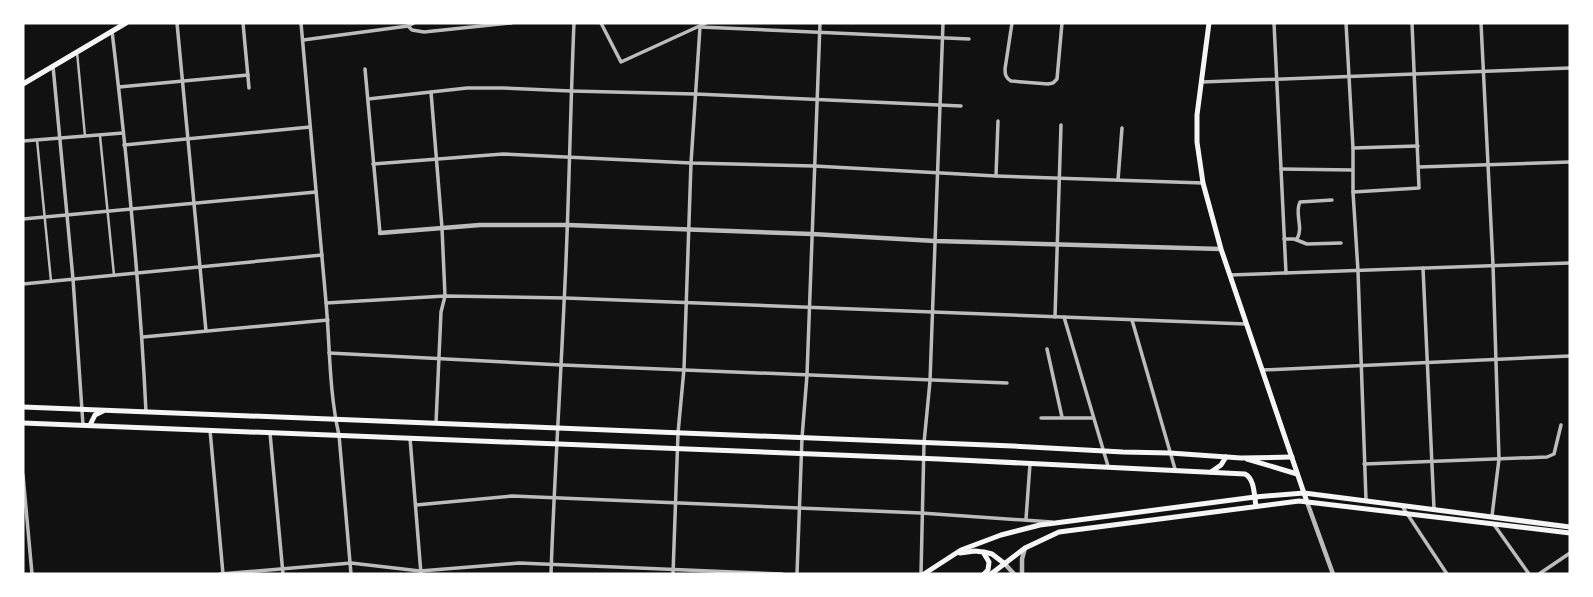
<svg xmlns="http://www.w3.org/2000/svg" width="1593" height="597" font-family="'PT Sans',sans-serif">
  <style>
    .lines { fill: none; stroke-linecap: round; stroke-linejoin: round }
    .pedestrian { stroke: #bcbcbc; stroke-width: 2.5 }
    .minor { stroke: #bcbcbc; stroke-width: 3.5 }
    .tertiary { stroke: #bcbcbc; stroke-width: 4.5 }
    .secondary { stroke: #f5f5f5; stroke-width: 5 }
    .primary { stroke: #f5f5f5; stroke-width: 5 }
  </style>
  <rect width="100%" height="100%" fill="#111"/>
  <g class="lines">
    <g class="pedestrian">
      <polyline points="77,52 85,136"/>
      <polyline points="100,136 114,275"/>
      <polyline points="37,140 51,281"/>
    </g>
    <g class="minor">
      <polyline points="177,23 206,331"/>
      <polyline points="243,23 249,88"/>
      <path d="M301,23C309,116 318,209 326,302C330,346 329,392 339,435L351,574"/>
      <polyline points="601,23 621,62 706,23"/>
      <path d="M1012,23L1005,69C1005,75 1006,78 1011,81L1048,84L1053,83L1057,79L1062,23"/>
      <polyline points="1274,23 1286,273"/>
      <polyline points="1346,23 1353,148 1353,192 1358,271 1366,500"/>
      <polyline points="1481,23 1493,265 1499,459 1492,516"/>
      <polyline points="408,26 412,30 424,32 511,23"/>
      <polyline points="700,27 969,39"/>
      <path d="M112,31C127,157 140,285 146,412"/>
      <polyline points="303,40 408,26 414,23"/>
      <polyline points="53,66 73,279 83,425"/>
      <polyline points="365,69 380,233"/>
      <polyline points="1202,82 1570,68"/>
      <polyline points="119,87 248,75"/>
      <polyline points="431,92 442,228 445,296 441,312 436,423"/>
      <polyline points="368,99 467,88 503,88 571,91 695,94 961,106"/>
      <polyline points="23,141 123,133"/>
      <polyline points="124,145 310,127"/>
      <polyline points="1353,148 1418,146"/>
      <polyline points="373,164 503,154 691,163 814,166 996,176 1203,183"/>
      <polyline points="1419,167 1570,162"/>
      <polyline points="1281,169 1352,170"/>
      <polyline points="996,176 998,121"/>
      <polyline points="1118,180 1122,128"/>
      <polyline points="1353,192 1419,188 1412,23"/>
      <polyline points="23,219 316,192"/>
      <polyline points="1284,239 1294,239 1307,244 1341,243"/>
      <path d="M1297,239C1304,227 1294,214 1300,202L1332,200"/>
      <polyline points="1423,268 1434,509"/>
      <polyline points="1230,275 1570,263"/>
      <polyline points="23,284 322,255"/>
      <polyline points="326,303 445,296 565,298 1246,324"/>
      <polyline points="1055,317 1061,125"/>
      <polyline points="1064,317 1108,466"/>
      <polyline points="1132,320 1175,469"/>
      <polyline points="143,337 328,320"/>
      <polyline points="1047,349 1062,417"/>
      <polyline points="329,353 562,365 1007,383"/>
      <polyline points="1262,370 1570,356"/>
      <polyline points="1041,418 1093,418"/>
      <polyline points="210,430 223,574"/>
      <polyline points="270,433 283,574"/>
      <polyline points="410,438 421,574"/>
      <polyline points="1364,464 1547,457 1554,454 1561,425"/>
      <polyline points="23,475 32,574"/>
      <polyline points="416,505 512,496 921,513 1052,522"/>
      <polyline points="1402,506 1447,574"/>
      <polyline points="1026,519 1030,464"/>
      <polyline points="1495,526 1529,574"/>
      <polyline points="220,574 351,563 420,571 519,563 782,574"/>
      <path d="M551,574C554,484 560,394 564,304C569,210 570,116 574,23"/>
      <polyline points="673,574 678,433 684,369 691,163 700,27"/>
      <polyline points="797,574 802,438 807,375 820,23"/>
      <polyline points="921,574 924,443 930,381 943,23"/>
      <polyline points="1539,574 1570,553"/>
    </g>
    <g class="tertiary">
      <polyline points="380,233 480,225 568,225 812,234 935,241 1221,249"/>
      <polyline points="1307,502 1333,574"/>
      <polyline points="1005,564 1014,574"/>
      <polyline points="1022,574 1022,559 1025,548"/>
    </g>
    <g class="secondary">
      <polyline points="1209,23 1197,115 1197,142 1203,183 1221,249 1307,502"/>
      <polyline points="23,84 126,23"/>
      <polyline points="23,407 1013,446 1123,452 1170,453 1241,458 1292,457"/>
      <path d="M23,423L939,459L1245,474C1255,479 1254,496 1256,506"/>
      <polyline points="90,425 95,415 103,411"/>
      <polyline points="1247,459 1297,474"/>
      <polyline points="1211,472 1221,465 1226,457"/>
    </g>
    <g class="primary">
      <polyline points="984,552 992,554 1005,564"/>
      <polyline points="960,553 975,551 983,552 989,562 988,570 984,574"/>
      <polyline points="924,574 961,550 1001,535 1040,525 1255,497 1304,493 1570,527"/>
      <polyline points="991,574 1025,548 1059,532 1299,501 1570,533"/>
    </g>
  </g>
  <rect width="1593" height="597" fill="none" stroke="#ffffff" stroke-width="49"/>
</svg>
